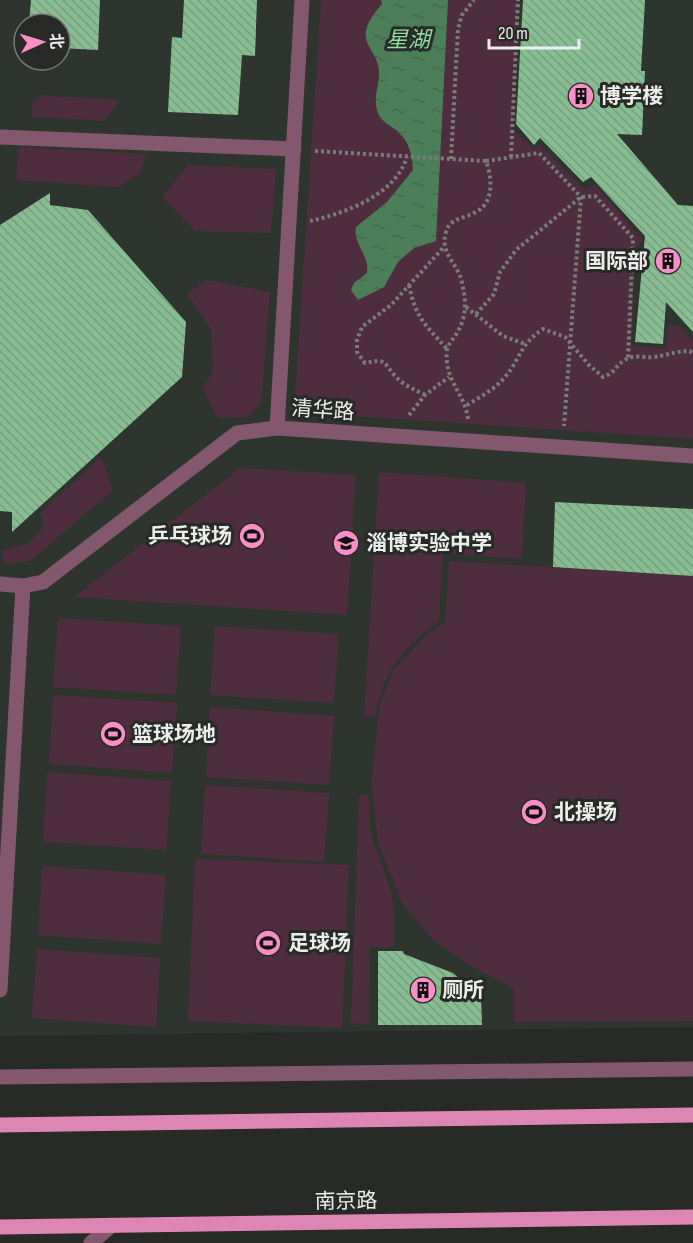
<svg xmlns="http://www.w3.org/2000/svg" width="693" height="1243" font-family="'Sofia Sans Condensed','Noto Sans SC',sans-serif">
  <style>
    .built { fill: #2d352e; fill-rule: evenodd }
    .green { fill: #4d2d3e }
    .water { fill: url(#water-ripples) }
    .building { fill: url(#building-back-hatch) }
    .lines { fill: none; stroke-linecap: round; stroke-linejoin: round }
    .path { stroke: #797c79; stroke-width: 4; stroke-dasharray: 3 3; stroke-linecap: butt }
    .minor { stroke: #83586e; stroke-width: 15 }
    .major { stroke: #dd85b3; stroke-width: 15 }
    .labels { text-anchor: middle; stroke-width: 6; stroke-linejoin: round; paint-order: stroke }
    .poi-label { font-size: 21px; font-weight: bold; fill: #eceeec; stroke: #272a27; text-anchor: start }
    .street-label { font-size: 21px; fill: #eceeec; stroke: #272a27 }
    .water-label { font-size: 22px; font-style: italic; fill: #90db9f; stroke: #272a27 }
  </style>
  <defs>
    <pattern id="water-ripples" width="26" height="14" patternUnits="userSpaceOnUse" patternTransform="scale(1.5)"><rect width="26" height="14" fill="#4c7f57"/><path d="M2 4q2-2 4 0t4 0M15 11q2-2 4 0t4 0" fill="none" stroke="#4a6650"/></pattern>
    <pattern id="building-back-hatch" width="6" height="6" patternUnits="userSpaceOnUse" patternTransform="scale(1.5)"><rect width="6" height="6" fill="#88bd92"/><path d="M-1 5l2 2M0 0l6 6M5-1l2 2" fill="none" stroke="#78a07f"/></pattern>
  </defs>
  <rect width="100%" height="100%" fill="#272a27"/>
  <path class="built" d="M0,0H693V1027L0,1036ZM24,24H60V60H24Z"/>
  <g class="green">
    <polygon points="321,0 519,0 513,130 534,148 540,144 583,189 595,185 643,240 636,248 631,345 665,349 668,325 680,326 693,341 693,439 294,412"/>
    <polygon points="41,95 120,100 105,121 32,117 32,104"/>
    <polygon points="19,147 146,154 141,172 119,187 16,180"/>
    <polygon points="188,165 276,169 271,233 195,231 162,197"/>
    <polygon points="207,280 270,292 261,403 247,417 218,418 202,387 213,373 211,330 187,294"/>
    <polygon points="101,457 113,490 30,561 5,564 0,551 29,543 44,526 40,513"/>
    <polygon points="240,468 356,475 347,615 74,597"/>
    <path d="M379,472L526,483L522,559L443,554L439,621C402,648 384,671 375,717H364Z"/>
    <polygon points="449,561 693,576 693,1021 514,1022 514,989 471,966 432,939 402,903 378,842 371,782 380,704 393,671 425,636 445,623"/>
    <polygon points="58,618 181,626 176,695 53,687"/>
    <polygon points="215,626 339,634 334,703 210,695"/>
    <polygon points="53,695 177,703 172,773 49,764"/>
    <polygon points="210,707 334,716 329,785 206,777"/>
    <polygon points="47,772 171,781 166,850 43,842"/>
    <polygon points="205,785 329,793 324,862 201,854"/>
    <polygon points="359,795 368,795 371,835 390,887 394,906 394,947 370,947 369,1024 351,1023"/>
    <polygon points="195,859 349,865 342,1028 188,1021"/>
    <polygon points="42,866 166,875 161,944 38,935"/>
    <polygon points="37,949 160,958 156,1027 32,1018"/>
  </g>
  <path class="water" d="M381,0H448L436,241L414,248L398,262L384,287L358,300L351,290L354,283L367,273C370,255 353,245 356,227L387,202L413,170C412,156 410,142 398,132C391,125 382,123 378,113C373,99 378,90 379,76C381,45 346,45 382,4Z"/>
  <g class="building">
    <polygon points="31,0 100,0 98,50 60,48 60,24 29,24"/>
    <polygon points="184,0 257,0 255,56 242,55 238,115 168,112 172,37 182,38"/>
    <polygon points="523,0 645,0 641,71 645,71 642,135 617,134 678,205 693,206 693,332 666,302 663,344 635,342 645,236 591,177 583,182 540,138 534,145 516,124"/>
    <polygon points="50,193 50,205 88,210 186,322 182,377 12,532 12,512 0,511 0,225"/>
    <polygon points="555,502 693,509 693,576 553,567"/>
    <polygon points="378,951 403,951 404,954 453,973 465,984 472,996 481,996 482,1025 378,1025"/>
  </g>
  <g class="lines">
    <g class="path">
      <polyline points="315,151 486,161"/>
      <polyline points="511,157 518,0"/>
      <polyline points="451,159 458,29 462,15 474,0"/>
      <path d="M310,221C346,213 395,195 407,157"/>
      <path d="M409,285C416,319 425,324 447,349"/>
      <polyline points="466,307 503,336 525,344"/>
      <polyline points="476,314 494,294 500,272 516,250 581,197 595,196 633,238 628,359"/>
      <path d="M425,395C416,390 403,385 396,377C383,363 388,358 365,363L357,352V340L362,327L391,305L444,247"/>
      <path d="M467,405C480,397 495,389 505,377C521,358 520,344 543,329L565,337L589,365L603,377C615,373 616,365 625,360C634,354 643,358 653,357C666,356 674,351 690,351L693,354"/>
      <polyline points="409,415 425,395 449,377"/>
      <path d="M468,419C465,393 444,381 447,351C447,344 455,338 458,331C467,315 466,300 462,283C459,264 439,254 446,232C450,218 463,219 474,213C495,204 492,178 486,161L539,153L581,197L564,426"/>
    </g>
    <g class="minor">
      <polyline points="0,137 294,149"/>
      <polyline points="277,428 302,0"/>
      <polyline points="0,584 23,586 43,582 237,433 277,428 693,456"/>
      <polyline points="0,990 23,586"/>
      <polyline points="0,1077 693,1069"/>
      <polyline points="91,1243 112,1225"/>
    </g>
    <g class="major">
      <polyline points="0,1125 693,1115"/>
      <polyline points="0,1227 693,1217"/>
    </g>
  </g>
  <defs>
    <g id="building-disc" transform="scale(1.35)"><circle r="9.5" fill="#fa8fc8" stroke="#272a27"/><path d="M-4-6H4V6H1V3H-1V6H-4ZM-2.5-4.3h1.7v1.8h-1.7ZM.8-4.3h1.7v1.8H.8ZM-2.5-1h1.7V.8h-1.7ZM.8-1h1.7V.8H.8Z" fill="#111"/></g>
    <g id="stadium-disc" transform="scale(1.35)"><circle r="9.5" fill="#fa8fc8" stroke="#272a27"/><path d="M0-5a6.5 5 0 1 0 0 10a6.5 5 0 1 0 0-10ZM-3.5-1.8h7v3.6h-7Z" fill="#111"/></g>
    <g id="school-disc" transform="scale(1.35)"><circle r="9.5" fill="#fa8fc8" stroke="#272a27"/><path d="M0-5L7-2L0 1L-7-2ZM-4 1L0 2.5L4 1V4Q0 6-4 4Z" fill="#111"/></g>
  </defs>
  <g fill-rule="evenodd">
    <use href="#building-disc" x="581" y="96"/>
    <use href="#building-disc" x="668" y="261"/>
    <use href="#stadium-disc" x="252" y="536"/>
    <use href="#school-disc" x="346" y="543"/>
    <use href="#stadium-disc" x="113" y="734"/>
    <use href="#stadium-disc" x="534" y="812"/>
    <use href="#stadium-disc" x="268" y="943"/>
    <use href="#building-disc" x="423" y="990"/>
  </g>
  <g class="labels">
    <g class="poi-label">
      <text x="600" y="103">博学楼</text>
      <text x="648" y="268" text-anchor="end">国际部</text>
      <text x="232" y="543" text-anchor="end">乒乓球场</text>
      <text x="366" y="550">淄博实验中学</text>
      <text x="132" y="741">篮球场地</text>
      <text x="554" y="819">北操场</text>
      <text x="288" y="950">足球场</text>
      <text x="442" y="997">厕所</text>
    </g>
    <g class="street-label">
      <text transform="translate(323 410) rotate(4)" y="7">清华路</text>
      <text transform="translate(346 1201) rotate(-1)" y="7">南京路</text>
    </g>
    <g class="water-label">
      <text x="408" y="47">星湖</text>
    </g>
  </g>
  <g transform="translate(42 42) rotate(86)"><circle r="28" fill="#272a27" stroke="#767876" stroke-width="1.5"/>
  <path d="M0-4.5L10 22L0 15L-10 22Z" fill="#fa8fc8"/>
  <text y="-9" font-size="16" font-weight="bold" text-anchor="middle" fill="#eceeec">北</text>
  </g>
  <path d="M489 39v9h90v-9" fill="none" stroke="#eceeec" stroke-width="3"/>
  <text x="498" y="39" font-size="18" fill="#eceeec" stroke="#272a27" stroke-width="4.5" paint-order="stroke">20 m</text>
</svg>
